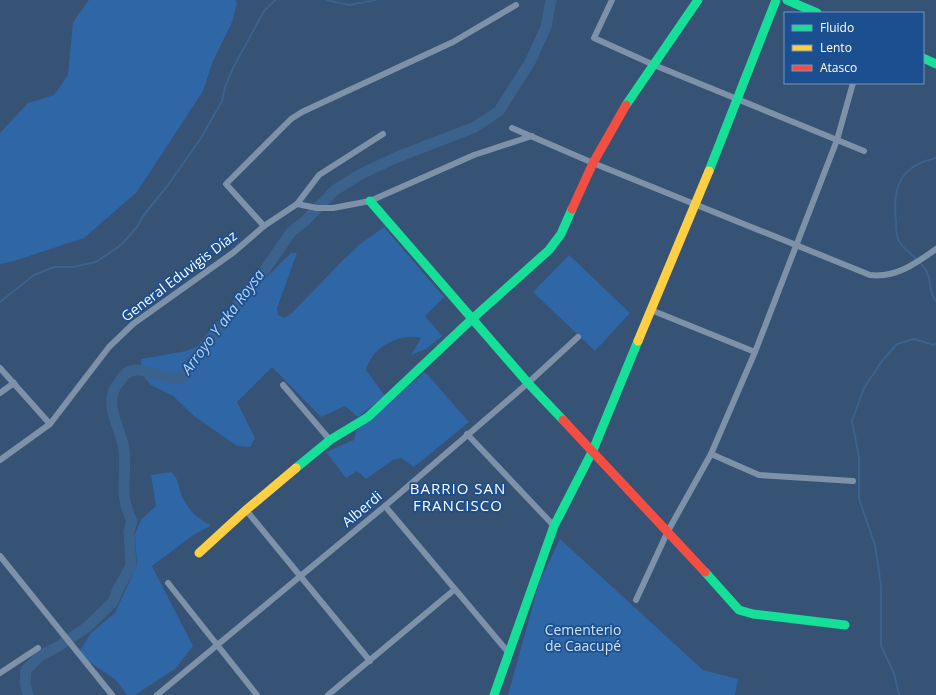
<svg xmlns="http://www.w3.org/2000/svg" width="936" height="695" font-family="'Open Sans',sans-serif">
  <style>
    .green { fill: #2f66a5 }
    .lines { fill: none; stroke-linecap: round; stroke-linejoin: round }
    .stream { stroke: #3b618d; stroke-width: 2 }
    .river { stroke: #3b618d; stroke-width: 11 }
    .street { stroke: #7d92a8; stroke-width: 6 }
    .fast { stroke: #16e098; stroke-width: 9 }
    .slow { stroke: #ffcf43; stroke-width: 9 }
    .jam { stroke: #f24e42; stroke-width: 9 }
    .labels { text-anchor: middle; stroke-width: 3.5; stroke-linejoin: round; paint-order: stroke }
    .street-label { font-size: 14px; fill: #fff; stroke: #1b4f8f }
    .park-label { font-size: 14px; fill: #cfe3fa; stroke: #1b4f8f }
    .water-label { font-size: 15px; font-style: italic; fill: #b5d3f5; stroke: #1b4f8f }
    .neighbourhood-label { font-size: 15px; letter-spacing: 1px; fill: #fff; stroke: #1b4f8f }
  </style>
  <rect width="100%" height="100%" fill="#365274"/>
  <g class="green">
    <polygon points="89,0 235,0 237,3 232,22 213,61 203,91 137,192 84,238 14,261 0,264 0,133 28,103 54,95 68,75 73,22"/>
    <path d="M384,227L444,297L425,316L442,336L426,349L411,355L421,338C399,333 372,347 366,370L385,396L358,417L345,406L321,417L272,367L237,402L255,438L250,447L237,446L194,416L173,396L151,385L142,375L141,359L186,351L199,346L218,333L254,289L291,253H297L277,308L278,315L284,318L292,313L342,261L359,245Z"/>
    <polygon points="569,255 630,313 595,351 533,292"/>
    <polygon points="425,372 469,422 414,467 401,458 393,460 366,479 357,471 346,478 326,452 354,440 356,431"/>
    <path d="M171,472C179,479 178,485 181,494C188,510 196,518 211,525L192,536L152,566L193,646L175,669L135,695H127L116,680L78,654L91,633L115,613L137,565L135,534L141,520L156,506L151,475Z"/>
    <polygon points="560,539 703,670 738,679 735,695 508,695 539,583"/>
  </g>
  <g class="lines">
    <g class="stream">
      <polyline points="327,0 349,5 376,0"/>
      <path d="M936,158C900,166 892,187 896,222C896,228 896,238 900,243C907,253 921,260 927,272C932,282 928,292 936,301"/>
      <polyline points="0,302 34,275 54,267 73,267 96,262 121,245 137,227 143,216 168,185 201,138 222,101 225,87 232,70 264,11 275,0"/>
      <polyline points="899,695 894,673 881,646 881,585 875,545 859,499 859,457 852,421 864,388 882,361 897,344 914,339 934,345 936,343"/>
    </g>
    <path class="river" d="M28,695L25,683L26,670L40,656L59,646L87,627L113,602L118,589L131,566L129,532L132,521C118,493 127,479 124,450C122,429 100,402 120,381C122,378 125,374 128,372C141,367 149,373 160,376C167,378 174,379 181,379L190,364L260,277L291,232L305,221L335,190L359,175L395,158L475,127L499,111L530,62L546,27L551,0"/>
    <g class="street">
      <polyline points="612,0 594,38 654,65 864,151"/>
      <path d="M512,128L593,163L870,275C896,278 915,264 936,249"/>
      <polyline points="297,204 317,208 333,208 370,201 474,155 532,136"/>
      <polyline points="264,226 226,184 291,119 302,112 453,42 516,5"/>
      <polyline points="651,310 755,352"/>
      <polyline points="0,368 50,424"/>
      <polyline points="283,385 330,440"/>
      <polyline points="0,393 14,383"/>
      <polyline points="467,434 554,526"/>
      <polyline points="711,454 759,475 853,481"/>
      <polyline points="0,460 50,424 109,347 133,324 234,252 264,226 297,204 319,175 383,134"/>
      <polyline points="385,506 508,652"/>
      <polyline points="246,510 370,661"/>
      <polyline points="0,556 112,695"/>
      <polyline points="168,583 257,695"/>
      <polyline points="636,600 668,531 711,454 755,352 837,140 853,83"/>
      <polyline points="0,673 38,648"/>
      <polyline points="157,695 385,506 528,383 578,337"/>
      <polyline points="328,695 454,590"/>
    </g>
    <g class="fast">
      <polyline points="787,0 817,13"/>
      <polyline points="923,58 936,64"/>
      <polyline points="626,105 698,0"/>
      <polyline points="709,171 776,0"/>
      <polyline points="370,201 528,383 563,420"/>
      <polyline points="296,468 330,440 368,417 472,319 549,250 561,234 572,209"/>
      <polyline points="705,572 739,610 753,614 845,625"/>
      <polyline points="494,695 554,526 593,450 638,341"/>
    </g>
    <g class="slow">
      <polyline points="638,341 709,171"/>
      <polyline points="199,553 246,510 296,468"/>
    </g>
    <g class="jam">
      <polyline points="572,209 593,163 626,105"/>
      <polyline points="563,420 705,572"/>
    </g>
  </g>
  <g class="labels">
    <g class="street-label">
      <text transform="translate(179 276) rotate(-37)" y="5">General Eduvigis Díaz</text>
      <text transform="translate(362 509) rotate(-40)" y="5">Alberdi</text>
    </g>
    <g class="park-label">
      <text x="583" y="635">Cementerio<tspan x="583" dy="16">de Caacupé</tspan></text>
    </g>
    <g class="water-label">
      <text transform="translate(223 322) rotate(-53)" y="5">Arroyo Y aka Roysa</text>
    </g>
    <g class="neighbourhood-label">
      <text x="458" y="494">BARRIO SAN<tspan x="458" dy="17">FRANCISCO</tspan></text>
    </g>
  </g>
  <rect x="784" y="12" width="140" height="72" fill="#1b4f8f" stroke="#7695bc"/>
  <rect x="792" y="25" width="20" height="6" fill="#16e098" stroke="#7695bc"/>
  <text x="820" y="32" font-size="12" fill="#ffffff">Fluido</text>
  <rect x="792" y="45" width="20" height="6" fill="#ffcf43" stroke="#7695bc"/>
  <text x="820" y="52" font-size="12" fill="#ffffff">Lento</text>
  <rect x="792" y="65" width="20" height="6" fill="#f24e42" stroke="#7695bc"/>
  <text x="820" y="72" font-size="12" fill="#ffffff">Atasco</text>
</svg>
